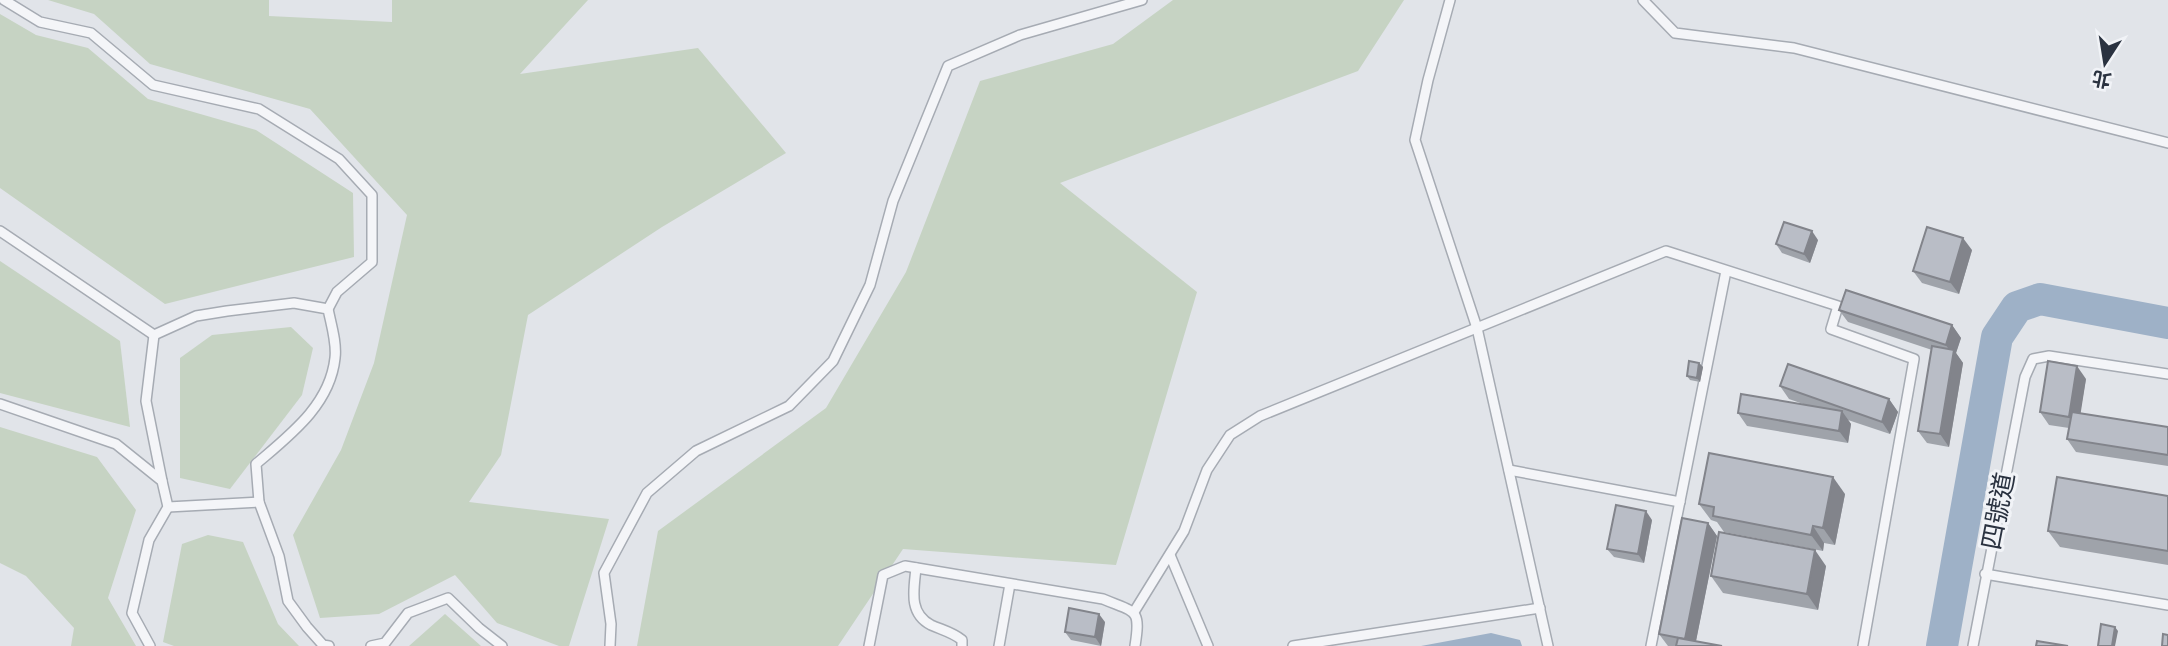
<svg xmlns="http://www.w3.org/2000/svg" width="2168" height="646" font-family="Mulish,'Noto Sans TC',sans-serif">
  <style>
    .green { fill: #c6d3c3 }
    .water { fill: #9eb1c7 }
    .lines { fill: none; stroke-linecap: round; stroke-linejoin: round }
    .river { stroke: #9eb1c7; stroke-width: 32 }
    .service-casing { stroke: #a6abb3; stroke-width: 12 }
    .service { stroke: #f4f5f8; stroke-width: 9 }
    .wall { fill: #9fa3aa }
    .shaded-wall { fill: #82848b }
    .building { fill: #b9bdc6; stroke: #82848b; stroke-width: 2 }
    .labels { text-anchor: middle; stroke-width: 6; stroke-linejoin: round; paint-order: stroke }
    .street-label { font-size: 26px; fill: #2a3240; stroke: #f1f3f7 }
  </style>
  <rect width="100%" height="100%" fill="#e1e4e9"/>
  <g class="green">
    <polygon points="48,0 269,0 269,16 392,22 392,0 588,0 520,74 698,48 786,153 662,227 528,315 501,455 469,502 609,519 569,646 559,646 497,623 455,575 379,614 320,618 293,535 341,450 374,363 407,215 310,109 150,64 94,14"/>
    <polygon points="1173,0 1404,0 1358,71 1060,183 1197,292 1116,565 903,549 838,646 637,646 658,531 826,408 906,272 980,81 1113,44"/>
    <polygon points="0,14 36,35 88,48 148,99 256,130 353,193 354,257 165,304 0,188"/>
    <polygon points="0,261 120,341 130,427 0,393"/>
    <polygon points="291,327 313,348 302,395 230,489 180,478 180,358 212,335"/>
    <polygon points="0,427 97,457 136,510 108,598 136,646 71,646 74,628 26,576 0,563"/>
    <polygon points="208,535 243,542 278,624 299,646 174,646 163,642 182,544"/>
    <polygon points="445,614 481,646 409,646"/>
  </g>
  <polygon class="water" points="1491,633 1520,640 1522,646 1421,646"/>
  <g class="lines">
    <polyline class="river" points="1942,646 1997,337 2017,307 2040,299 2168,323"/>
    <g class="service-casing">
      <g id="service">
        <polyline points="4,0 40,22 91,33 153,85 259,109 339,159 372,195 372,262 337,292 328,309"/>
        <polyline points="1450,0 1428,80 1415,140 1477,328 1548,646"/>
        <polyline points="1643,0 1675,33 1794,48 2168,143"/>
        <path d="M0,231L154,335L196,316L227,311L294,303L328,309C331,324 337,343 335,358C330,405 290,435 256,464L259,502L279,556L288,601L307,627L323,645L329,646"/>
        <polyline points="154,335 146,401 162,481"/>
        <polyline points="0,404 116,444 162,481 168,507 149,540 132,613 150,646"/>
        <polyline points="1509,470 1680,502"/>
        <polyline points="168,507 259,502"/>
        <polyline points="1170,555 1208,646"/>
        <path d="M916,568C914,589 908,613 931,625C942,630 952,632 962,640V646"/>
        <polyline points="1985,574 2168,605"/>
        <polyline points="1134,612 1184,531 1207,470 1230,435 1260,416 1666,251 1838,306 1831,329 1914,359 1863,646"/>
        <polyline points="371,646 385,643 408,613 448,598 479,628 502,646"/>
        <polyline points="610,646 611,624 604,573 647,493 696,451 789,406 833,361 870,285 893,201 948,66 1020,35 1142,0"/>
        <path d="M869,646L883,575L905,566L1103,599C1136,613 1141,608 1135,646"/>
        <polyline points="999,646 1010,584"/>
        <polyline points="1293,646 1540,608"/>
        <polyline points="1651,646 1726,271"/>
        <polyline points="1973,646 2025,377 2033,359 2049,356 2168,374"/>
      </g>
    </g>
    <use href="#service" class="service"/>
  </g>
  <g class="wall">
    <polygon points="1818,240 1810,263 1782,253 1776,244"/>
    <polygon points="1972,250 1959,294 1922,283 1913,271"/>
    <polygon points="1839,310 1952,325 1961,338 1956,353 1963,363 1949,447 1927,443 1918,431 1932,350 1848,322"/>
    <polygon points="1699,363 1703,367 1700,382 1690,380 1687,376"/>
    <polygon points="2086,379 2080,413 2168,427 2168,466 2076,452 2067,439 2069,428 2049,425 2040,412"/>
    <polygon points="1780,386 1889,399 1898,412 1890,434 1848,420 1851,424 1848,443 1747,426 1738,413 1806,405 1789,399"/>
    <polygon points="1845,494 1835,545 1824,543 1823,551 1724,532 1717,522 1711,520 1699,504"/>
    <polygon points="2168,496 2168,565 2060,547 2048,531"/>
    <polygon points="1652,520 1644,563 1614,557 1607,549"/>
    <polygon points="1708,523 1717,536 1696,641 1722,646 1668,646 1659,634"/>
    <polygon points="1826,566 1818,610 1723,593 1711,576"/>
    <polygon points="1105,622 1101,646 1071,640 1065,632"/>
  </g>
  <g class="shaded-wall">
    <polygon points="1812,231 1818,240 1810,263 1804,254"/>
    <polygon points="1963,238 1972,250 1959,294 1950,282"/>
    <polygon points="1952,325 1961,338 1956,353 1963,363 1949,447 1940,434 1953,356 1946,345"/>
    <polygon points="1699,363 1703,367 1700,382 1697,378"/>
    <polygon points="2077,366 2086,379 2078,430 2069,417"/>
    <polygon points="1889,399 1898,412 1890,434 1882,422"/>
    <polygon points="1842,411 1851,424 1848,443 1839,431"/>
    <polygon points="1833,477 1845,494 1835,545 1823,528"/>
    <polygon points="1646,511 1652,520 1644,563 1638,554"/>
    <polygon points="1708,523 1717,536 1695,646 1685,639"/>
    <polygon points="1813,526 1824,543 1823,551 1811,535"/>
    <polygon points="1815,550 1826,566 1818,610 1807,594"/>
    <polygon points="1099,614 1105,622 1101,646 1095,637"/>
    <polygon points="2115,627 2118,631 2115,646 2112,646"/>
  </g>
  <g class="building">
    <polygon points="1784,222 1812,231 1804,254 1776,244"/>
    <polygon points="1927,227 1963,238 1950,282 1913,271"/>
    <polygon points="1846,290 1952,325 1946,345 1839,310"/>
    <polygon points="1932,346 1954,350 1940,434 1918,431"/>
    <polygon points="1689,361 1699,363 1697,378 1687,376"/>
    <polygon points="2048,361 2077,366 2069,417 2040,412"/>
    <polygon points="1788,364 1889,399 1882,422 1780,386"/>
    <polygon points="1741,394 1842,411 1839,431 1738,413"/>
    <polygon points="2072,412 2168,427 2168,455 2067,439"/>
    <polygon points="1709,453 1833,477 1823,528 1813,526 1811,535 1713,516 1714,507 1699,504"/>
    <polygon points="2057,477 2168,496 2168,551 2048,531"/>
    <polygon points="1616,505 1646,511 1638,554 1607,549"/>
    <polygon points="1682,518 1708,523 1685,639 1659,634"/>
    <polygon points="1719,532 1815,550 1807,594 1711,576"/>
    <polygon points="1069,608 1099,614 1095,637 1065,632"/>
    <polygon points="2101,624 2115,627 2112,646 2098,646"/>
    <polygon points="2163,634 2168,635 2168,646 2162,646"/>
    <polygon points="1678,638 1722,646 1676,646"/>
    <polygon points="2037,641 2068,646 2036,646"/>
  </g>
  <g class="labels">
    <g class="street-label">
      <text transform="translate(1998 511) rotate(-79)" y="9">四號道</text>
    </g>
  </g>
  <g transform="translate(2105 63) rotate(192)" stroke="#f1f3f7" stroke-width="5" paint-order="stroke">
  <path d="M0-5L12 26L0 18L-12 26Z" fill="#2a3240"/>
  <text y="-10" font-size="19" font-weight="bold" text-anchor="middle" fill="#2a3240">北</text>
  </g>
</svg>
